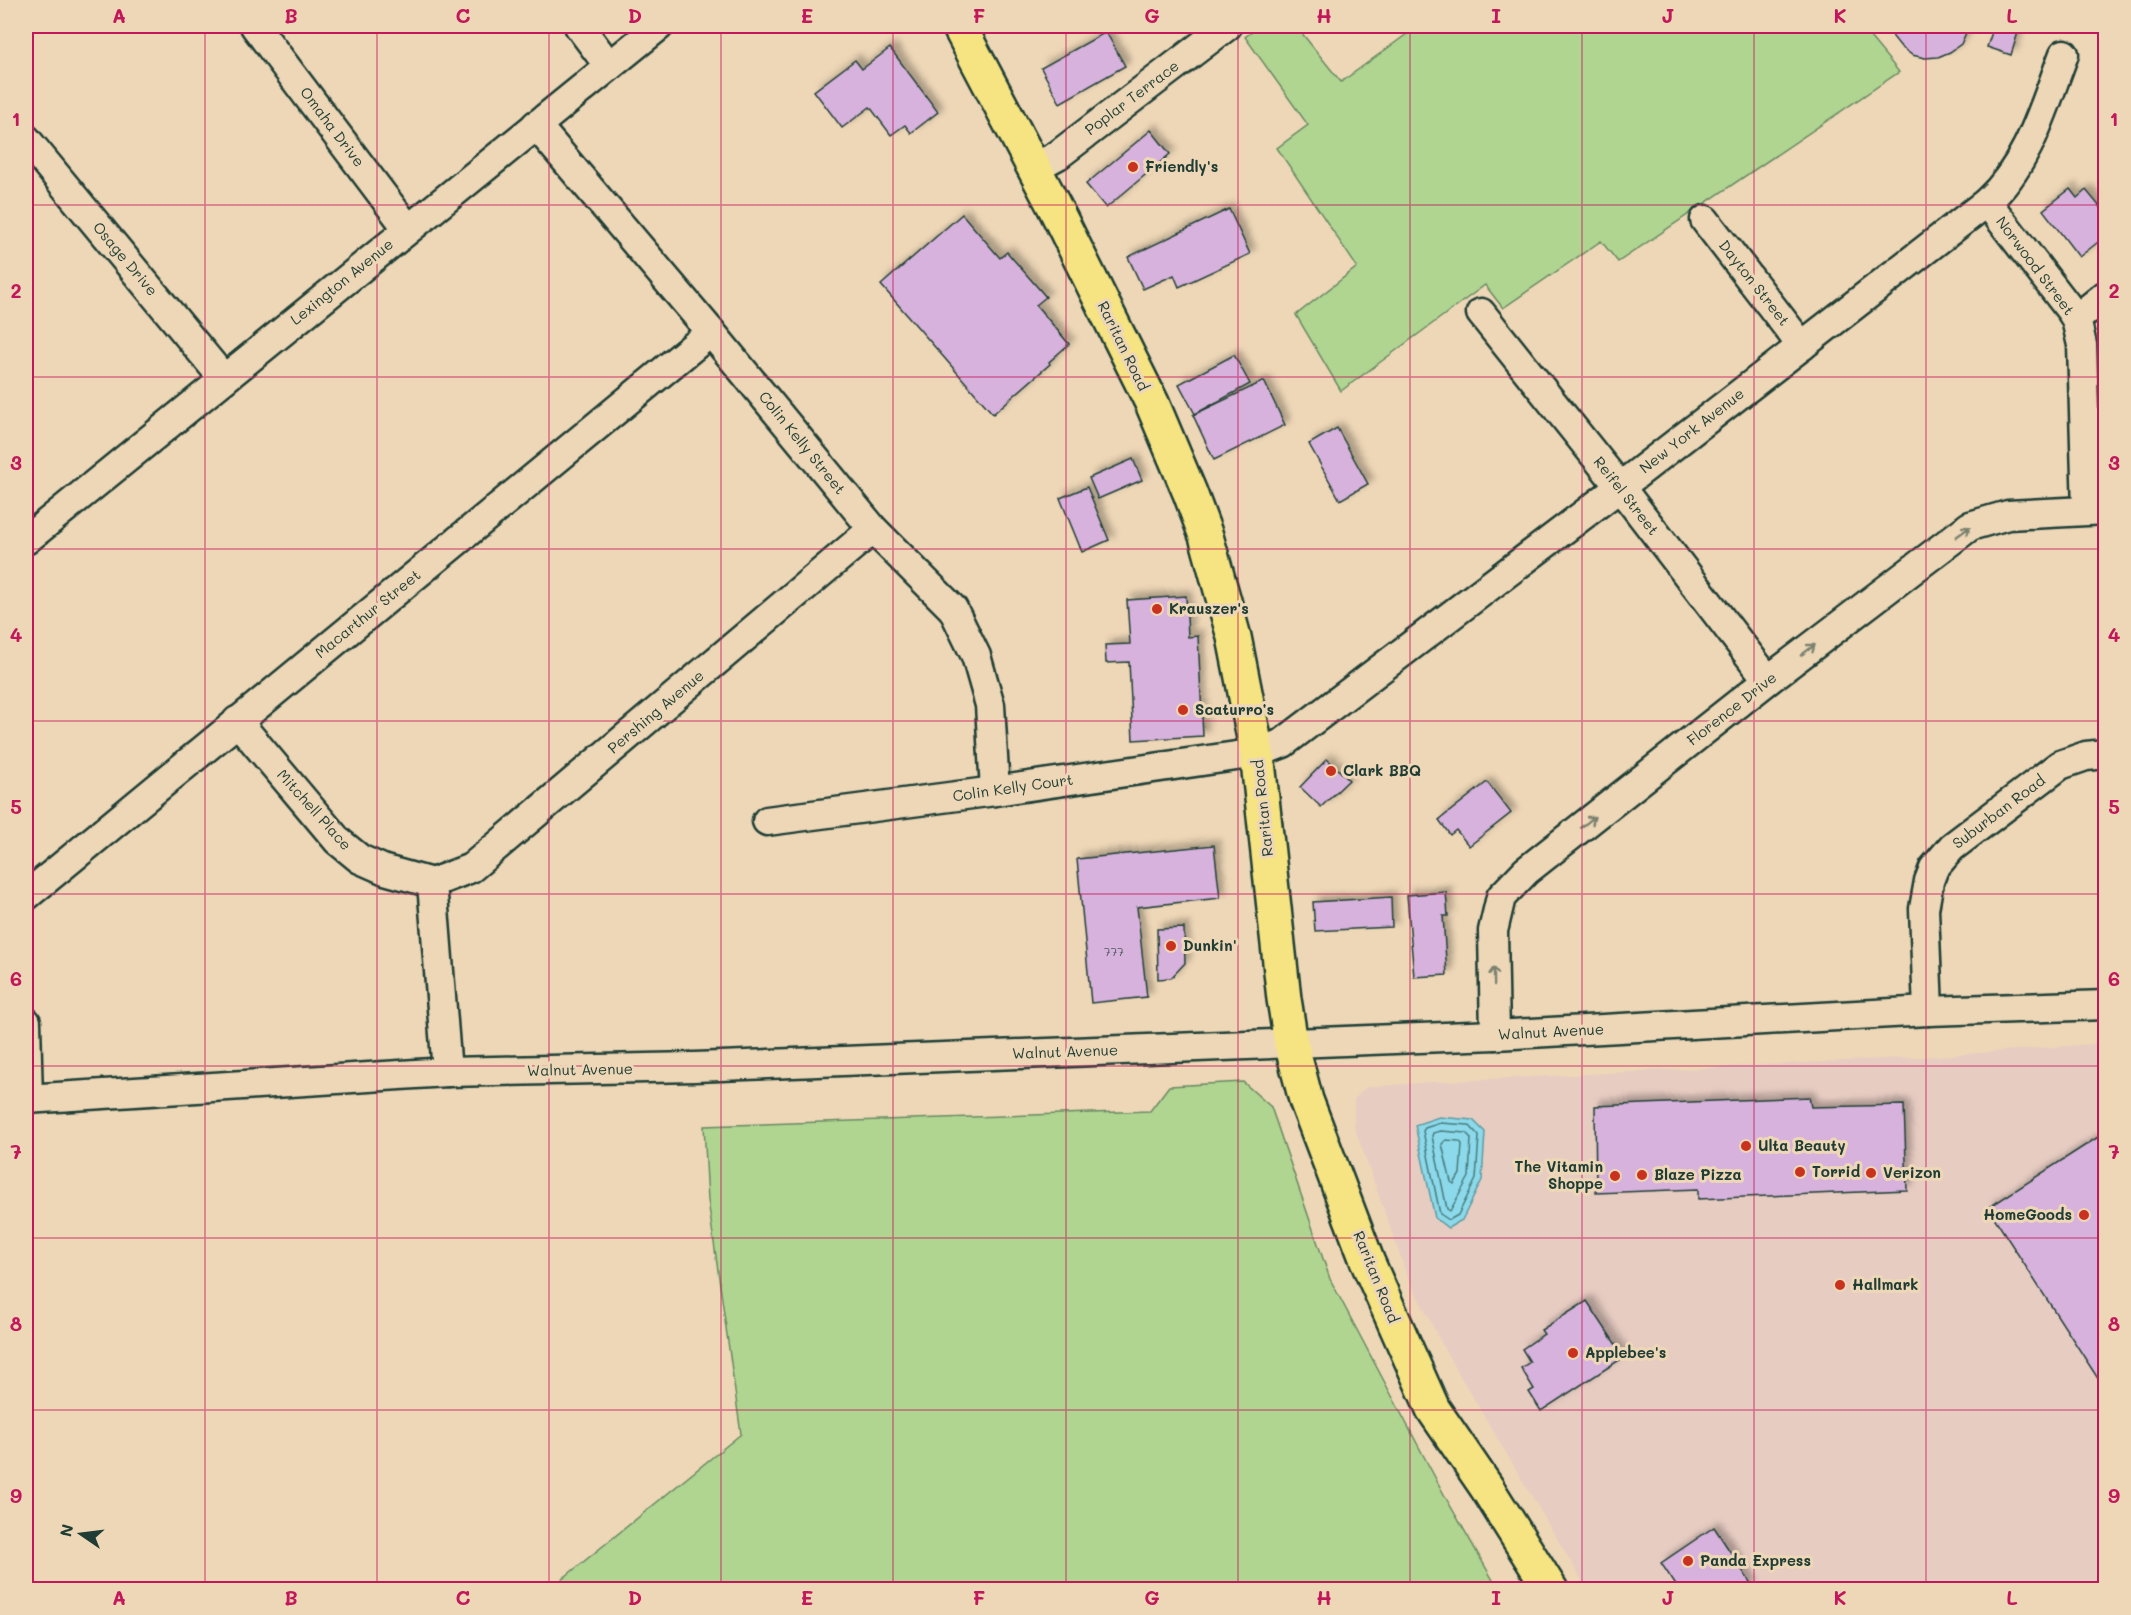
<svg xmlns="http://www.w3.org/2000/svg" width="2131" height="1615" font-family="Mali,sans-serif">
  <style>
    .built { fill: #e7ccc2 }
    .green { fill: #b0d591; stroke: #688962; stroke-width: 1.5 }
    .water { fill: #8bd9ea; stroke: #609ba1; stroke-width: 1.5 }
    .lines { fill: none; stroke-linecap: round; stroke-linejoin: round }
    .shore { stroke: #4a7b7d; stroke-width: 1.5 }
    .building { fill: #d7b2dc; stroke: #1f3d34; stroke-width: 1.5; filter: url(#shadow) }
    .minor-casing { stroke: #1f3d34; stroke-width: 33 }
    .major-casing { stroke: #1f3d34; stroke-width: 38 }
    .minor { stroke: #eed7b7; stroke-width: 28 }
    .major { stroke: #f6e381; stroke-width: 33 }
    .oneway { stroke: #7c826f }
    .grid { fill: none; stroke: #c2185b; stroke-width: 1.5; stroke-opacity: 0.55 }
    .poi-dot { fill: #c8321e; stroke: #eed7b7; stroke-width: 2 }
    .labels { text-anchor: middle; stroke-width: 6; stroke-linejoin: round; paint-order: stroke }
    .number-label { font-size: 12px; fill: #4d5a5e }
    .street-label { font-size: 15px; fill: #1f3d34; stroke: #eed7b7 }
    .poi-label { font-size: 15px; font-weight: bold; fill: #1f3d34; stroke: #eed7b7; text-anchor: start }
    .neatline { fill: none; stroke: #c2185b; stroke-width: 2 }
    .grid-label { font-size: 20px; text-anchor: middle; font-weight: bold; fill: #c2185b }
  </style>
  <defs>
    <filter id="shadow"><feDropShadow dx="5.5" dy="-5.5" stdDeviation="3" flood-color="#0004"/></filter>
  </defs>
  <rect width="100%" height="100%" fill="#eed7b7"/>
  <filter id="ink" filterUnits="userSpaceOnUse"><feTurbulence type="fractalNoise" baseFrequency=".0167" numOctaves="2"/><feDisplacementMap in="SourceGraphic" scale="12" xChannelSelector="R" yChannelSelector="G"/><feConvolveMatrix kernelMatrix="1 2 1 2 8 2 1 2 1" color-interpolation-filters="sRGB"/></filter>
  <g filter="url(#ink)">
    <polygon class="built" points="2105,1043 2105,1589 1587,1589 1446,1352 1408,1278 1354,1126 1354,1099 1366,1087 1433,1082 1939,1056"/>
    <g class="green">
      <polygon points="1260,26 1296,26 1341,82 1418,26 1861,26 1899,72 1618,262 1601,241 1503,308 1485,285 1341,391 1296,315 1357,267 1277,148 1308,125 1245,37"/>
      <polygon points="1243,1082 1271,1107 1330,1279 1447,1500 1498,1589 550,1589 741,1434 708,1200 704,1126 1150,1111 1169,1086"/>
    </g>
    <polygon class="water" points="1439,1117 1473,1120 1485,1132 1482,1180 1462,1220 1448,1228 1435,1218 1415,1125"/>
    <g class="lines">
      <g class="shore">
        <polygon points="1440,1123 1469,1125 1479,1136 1476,1179 1458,1215 1449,1220 1440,1214 1423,1131 1425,1128"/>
        <polygon points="1441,1131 1466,1133 1471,1138 1469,1177 1450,1211 1447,1209 1432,1136 1433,1133"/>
        <polygon points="1446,1140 1459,1141 1462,1144 1460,1174 1454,1184 1451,1182 1442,1144"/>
      </g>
    </g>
    <g class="building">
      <polygon points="1889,26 1969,26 1961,44 1950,52 1938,57 1925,58 1912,55 1901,47 1893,37"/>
      <polygon points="1994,26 2020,26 2011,55 1987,47"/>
      <polygon points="1106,32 1125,66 1060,103 1041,68"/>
      <polygon points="890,48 938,112 911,133 905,125 891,135 870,107 842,128 814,91 855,60 862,69"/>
      <polygon points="1151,130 1170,154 1106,208 1086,184"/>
      <polygon points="2070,189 2077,198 2086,190 2106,214 2106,236 2079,257 2043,210"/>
      <polygon points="1229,209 1250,254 1179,287 1174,275 1143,289 1128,257"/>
      <polygon points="962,214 1000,258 1007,252 1046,297 1036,305 1069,344 1049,362 1050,364 993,414 881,285"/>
      <polygon points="1234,355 1250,384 1195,414 1179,384"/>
      <polygon points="1264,381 1285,425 1214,460 1193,415"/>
      <polygon points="1337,428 1368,484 1340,500 1309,444"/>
      <polygon points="1133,459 1142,480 1098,499 1089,478"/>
      <polygon points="1087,487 1109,540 1082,552 1060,498"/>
      <polygon points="1186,596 1188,637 1198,636 1203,736 1133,740 1129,662 1106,663 1105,645 1130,644 1127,600"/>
      <polygon points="1327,759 1349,780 1321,807 1300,787"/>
      <polygon points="1487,782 1511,813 1469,846 1456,830 1450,835 1439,820"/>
      <polygon points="1214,845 1220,898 1137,907 1147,997 1091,1003 1077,859"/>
      <polygon points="1446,892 1448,916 1443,916 1447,975 1414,977 1407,895"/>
      <polygon points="1391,897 1392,927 1315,931 1313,902"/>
      <polygon points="1184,928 1185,963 1171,978 1158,979 1157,929"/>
      <polygon points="1809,1097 1811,1107 1904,1105 1907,1190 1698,1199 1698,1189 1596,1193 1595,1106"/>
      <polygon points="2106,1132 2106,1391 1988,1208"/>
      <polygon points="1587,1301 1624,1357 1541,1411 1529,1392 1534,1389 1521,1368 1530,1362 1522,1349 1544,1334 1541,1330"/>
      <polygon points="1714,1527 1752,1585 1746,1590 1679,1590 1661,1563"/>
    </g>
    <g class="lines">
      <g class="minor-casing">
        <g id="minor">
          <polyline points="255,26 408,229"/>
          <polyline points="579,26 609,66"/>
          <polyline points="536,125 711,332 873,529 953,609 976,656 990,705 995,791"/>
          <polyline points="26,139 224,379"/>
          <polyline points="1034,168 1058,155 1227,26"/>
          <polyline points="1987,202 2071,311 2076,319 2082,345 2087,510"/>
          <polyline points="1705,220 1802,346"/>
          <polyline points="1481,313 1620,487 1768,680"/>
          <polyline points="2076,319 2106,295"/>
          <polyline points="26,540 659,26"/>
          <polyline points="237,721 338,841 360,859 385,870 432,883"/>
          <path d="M767,821L995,791L1257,753L1283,743L1620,487L1987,202C2029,164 2044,106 2064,54"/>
          <polyline points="432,883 471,868 873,529"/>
          <polyline points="432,883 447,1072"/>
          <polyline points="26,896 711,332"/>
          <polyline points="1928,1011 1924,909 1929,881 1934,868 1952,847 2060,765 2086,756 2106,754"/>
          <polyline points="26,1022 28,1099"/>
          <polyline points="1495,1035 1493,931 1501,897 1526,871 1768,680 1970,526 2008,515 2106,510"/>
          <polyline points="26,1099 447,1072 695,1067 1495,1035 1928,1011 2106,1005"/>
        </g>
      </g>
      <g class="major-casing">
        <polyline id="major" points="959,26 1054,206 1152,403 1190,493 1206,536 1234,637 1257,753 1284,999 1291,1043 1306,1100 1368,1263 1433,1409 1487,1488 1551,1590"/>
      </g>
      <use href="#minor" class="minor"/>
      <use href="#major" class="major"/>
    </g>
    <defs><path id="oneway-shaft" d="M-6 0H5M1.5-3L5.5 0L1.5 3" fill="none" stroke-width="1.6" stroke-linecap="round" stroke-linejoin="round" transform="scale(1.5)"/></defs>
    <g class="oneway">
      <use href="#oneway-shaft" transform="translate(1963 532) rotate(-36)"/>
      <use href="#oneway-shaft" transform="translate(1808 650) rotate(-37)"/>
      <use href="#oneway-shaft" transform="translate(1588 822) rotate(-38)"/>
      <use href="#oneway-shaft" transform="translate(1494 976) rotate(-91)"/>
    </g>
  </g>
  <path class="grid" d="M205,26V1590M377,26V1590M549,26V1590M721,26V1590M893,26V1590M1066,26V1590M1238,26V1590M1410,26V1590M1582,26V1590M1754,26V1590M1926,26V1590M26,205H2106M26,377H2106M26,549H2106M26,721H2106M26,894H2106M26,1066H2106M26,1238H2106M26,1410H2106"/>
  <g class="poi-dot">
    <circle cx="1133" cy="167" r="6"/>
    <circle cx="1157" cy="609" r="6"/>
    <circle cx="1183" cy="710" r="6"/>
    <circle cx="1331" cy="771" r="6"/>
    <circle cx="1171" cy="946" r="6"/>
    <circle cx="1746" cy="1146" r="6"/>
    <circle cx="1800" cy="1172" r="6"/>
    <circle cx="1871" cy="1173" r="6"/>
    <circle cx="1642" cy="1175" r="6"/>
    <circle cx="1615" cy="1176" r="6"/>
    <circle cx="2084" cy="1215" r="6"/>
    <circle cx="1840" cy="1285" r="6"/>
    <circle cx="1573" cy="1353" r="6"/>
    <circle cx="1688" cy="1561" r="6"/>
  </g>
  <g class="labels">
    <g class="number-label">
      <text x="1114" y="956">777</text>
    </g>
    <g class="street-label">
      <text transform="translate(1132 98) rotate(-37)" y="5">Poplar Terrace</text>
      <text transform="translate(332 127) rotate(53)" y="5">Omaha Drive</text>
      <text transform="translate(125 259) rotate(50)" y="5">Osage Drive</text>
      <text transform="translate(2035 266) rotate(53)" y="5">Norwood Street</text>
      <text transform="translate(342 282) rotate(-39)" y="5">Lexington Avenue</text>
      <text transform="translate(1754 283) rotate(52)" y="5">Dayton Street</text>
      <text transform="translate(1123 346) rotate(64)" y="5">Raritan Road</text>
      <text transform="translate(1692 431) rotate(-38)" y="5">New York Avenue</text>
      <text transform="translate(802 443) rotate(51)" y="5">Colin Kelly Street</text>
      <text transform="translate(1626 496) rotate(52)" y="5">Reifel Street</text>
      <text transform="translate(368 614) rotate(-39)" y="5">Macarthur Street</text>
      <text transform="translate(1732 709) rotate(-38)" y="5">Florence Drive</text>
      <text transform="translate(656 712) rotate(-40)" y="5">Pershing Avenue</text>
      <text transform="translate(1013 788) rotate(-8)" y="5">Colin Kelly Court</text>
      <text transform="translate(1263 808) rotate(-96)" y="5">Raritan Road</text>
      <text transform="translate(314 810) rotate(48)" y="5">Mitchell Place</text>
      <text transform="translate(1999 812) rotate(-37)" y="5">Suburban Road</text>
      <text transform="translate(1551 1032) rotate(-3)" y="5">Walnut Avenue</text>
      <text transform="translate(1065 1052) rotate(-2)" y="5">Walnut Avenue</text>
      <text transform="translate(580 1070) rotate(-1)" y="5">Walnut Avenue</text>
      <text transform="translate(1376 1277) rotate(68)" y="5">Raritan Road</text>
    </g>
    <g class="poi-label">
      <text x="1145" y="172">Friendly's</text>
      <text x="1169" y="614">Krauszer's</text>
      <text x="1195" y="715">Scaturro's</text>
      <text x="1343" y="776">Clark BBQ</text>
      <text x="1183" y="951">Dunkin'</text>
      <text x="1758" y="1151">Ulta Beauty</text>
      <text x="1603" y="1172" text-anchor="end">The Vitamin<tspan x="1603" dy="17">Shoppe</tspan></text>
      <text x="1812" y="1177">Torrid</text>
      <text x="1883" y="1178">Verizon</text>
      <text x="1654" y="1180">Blaze Pizza</text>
      <text x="2072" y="1220" text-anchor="end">HomeGoods</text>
      <text x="1852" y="1290">Hallmark</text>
      <text x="1585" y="1358">Applebee's</text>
      <text x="1700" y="1566">Panda Express</text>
    </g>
  </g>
  <rect width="2131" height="1615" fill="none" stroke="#eed7b7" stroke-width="66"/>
  <g transform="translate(81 1534) rotate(284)" stroke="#eed7b7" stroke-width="4.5" paint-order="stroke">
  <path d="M0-4.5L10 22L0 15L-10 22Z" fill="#1f3d34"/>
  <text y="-9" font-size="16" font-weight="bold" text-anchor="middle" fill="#1f3d34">N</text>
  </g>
  <rect x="33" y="33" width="2065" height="1549" class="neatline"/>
  <g class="grid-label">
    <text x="119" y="23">A</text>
    <text x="291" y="23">B</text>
    <text x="463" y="23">C</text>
    <text x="635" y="23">D</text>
    <text x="807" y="23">E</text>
    <text x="979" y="23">F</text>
    <text x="1152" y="23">G</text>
    <text x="1324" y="23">H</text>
    <text x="1496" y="23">I</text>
    <text x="1668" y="23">J</text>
    <text x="1840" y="23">K</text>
    <text x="2012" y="23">L</text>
    <text x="16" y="126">1</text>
    <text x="2114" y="126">1</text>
    <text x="16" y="298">2</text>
    <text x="2114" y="298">2</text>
    <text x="16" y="470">3</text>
    <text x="2114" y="470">3</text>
    <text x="16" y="642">4</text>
    <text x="2114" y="642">4</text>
    <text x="16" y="814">5</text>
    <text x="2114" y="814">5</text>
    <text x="16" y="986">6</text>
    <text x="2114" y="986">6</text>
    <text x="16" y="1159">7</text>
    <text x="2114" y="1159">7</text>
    <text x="16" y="1331">8</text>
    <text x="2114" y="1331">8</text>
    <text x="16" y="1503">9</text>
    <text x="2114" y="1503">9</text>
    <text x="119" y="1605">A</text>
    <text x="291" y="1605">B</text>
    <text x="463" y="1605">C</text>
    <text x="635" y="1605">D</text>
    <text x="807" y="1605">E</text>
    <text x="979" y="1605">F</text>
    <text x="1152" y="1605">G</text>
    <text x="1324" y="1605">H</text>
    <text x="1496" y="1605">I</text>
    <text x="1668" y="1605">J</text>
    <text x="1840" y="1605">K</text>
    <text x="2012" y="1605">L</text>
  </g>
</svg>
